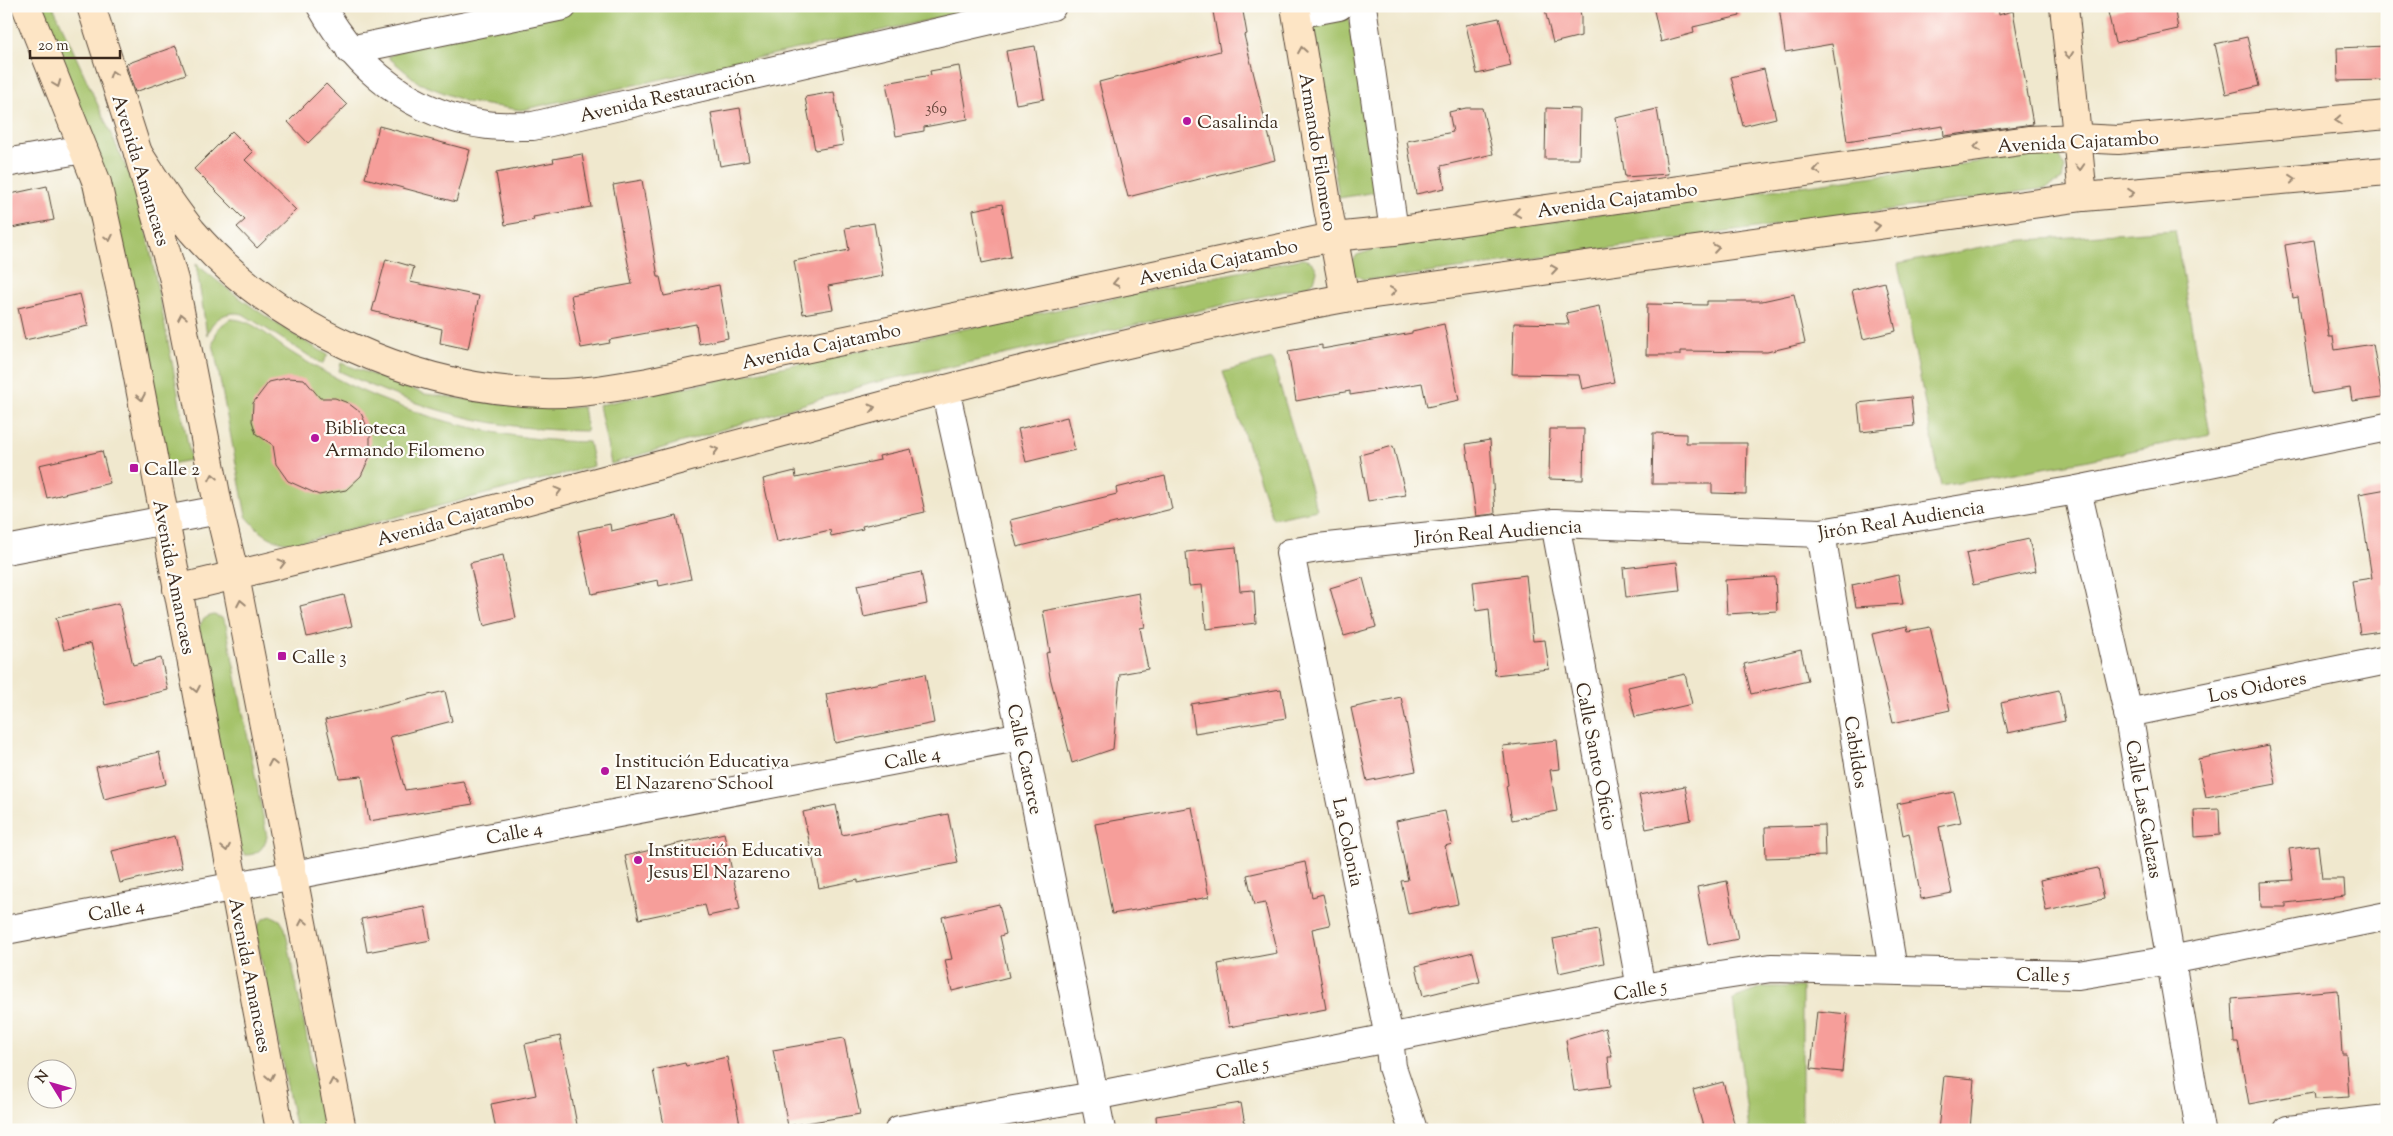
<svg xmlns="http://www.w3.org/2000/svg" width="2393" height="1136" font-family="'Sorts Mill Goudy',serif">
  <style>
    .green { fill: #a5c36b; stroke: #707644 }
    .building { fill: #f69e9a }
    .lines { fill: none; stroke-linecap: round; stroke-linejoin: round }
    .street-casing { stroke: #564638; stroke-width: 30 }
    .secondary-casing { stroke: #564638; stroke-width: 30 }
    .street { stroke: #fff; stroke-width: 28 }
    .secondary { stroke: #fde5c5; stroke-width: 28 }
    .oneway { stroke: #9c8872 }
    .poi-dot { fill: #b5179e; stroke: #fdfcf7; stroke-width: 2 }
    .labels { text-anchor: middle; stroke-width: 4.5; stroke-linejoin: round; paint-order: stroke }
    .number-label { font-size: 16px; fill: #6a473d }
    .street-label { font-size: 19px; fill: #3b2a1e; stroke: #fdfcf7 }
    .poi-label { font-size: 19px; fill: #3b2a1e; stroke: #fdfcf7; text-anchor: start }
  </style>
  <rect width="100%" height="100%" fill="#fdfcf7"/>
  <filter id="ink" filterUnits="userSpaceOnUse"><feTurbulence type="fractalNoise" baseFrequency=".02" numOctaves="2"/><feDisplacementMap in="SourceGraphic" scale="10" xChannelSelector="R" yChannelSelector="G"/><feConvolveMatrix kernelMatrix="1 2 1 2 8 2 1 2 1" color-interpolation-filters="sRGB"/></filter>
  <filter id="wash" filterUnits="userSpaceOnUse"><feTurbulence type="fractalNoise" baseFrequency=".0096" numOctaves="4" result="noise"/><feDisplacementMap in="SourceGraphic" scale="20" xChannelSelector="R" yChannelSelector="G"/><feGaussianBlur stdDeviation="1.12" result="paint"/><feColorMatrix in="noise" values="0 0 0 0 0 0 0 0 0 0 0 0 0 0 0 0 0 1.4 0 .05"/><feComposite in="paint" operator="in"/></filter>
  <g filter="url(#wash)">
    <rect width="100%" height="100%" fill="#f0e8ce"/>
    <g class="green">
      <polygon points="34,6 53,6 140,198 191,460 164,465"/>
      <polygon points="576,6 993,6 521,110 467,102 419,83 388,57 428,36"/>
      <polygon points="1310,6 1347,6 1376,192 1339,198"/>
      <polygon points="2051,154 2060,157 2065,168 2062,180 2047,188 2033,190 1384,279 1363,279 1355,275 1351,264 1357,255 1379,248 1633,209 2029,155"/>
      <polygon points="2175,230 2210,434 2089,460 1941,486 1898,264 2012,241"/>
      <path d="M1301,259C1310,259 1314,263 1317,271L1314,281L1307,286L954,366L872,383L611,464L599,405Z"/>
      <path d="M196,264C239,299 279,327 328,355L322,364L243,314C226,310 212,319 207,335Z"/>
      <path d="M230,319C254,319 270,339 289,351C308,363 329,375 349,385C422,420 508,441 589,442L594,466L296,543C271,542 262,535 246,516L213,343L218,328Z"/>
      <polygon points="1272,359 1317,510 1273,519 1223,372"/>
      <path d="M341,363L425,394L520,406L563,408L583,407L587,431C493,430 423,411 339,371Z"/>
      <path d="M214,615L222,618L226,625L267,837C263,849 258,855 245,855L236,844L198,633C200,622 203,617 214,615Z"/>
      <path d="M272,916L280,920L285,928L325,1130H296L256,933C258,923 261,918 272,916Z"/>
      <polygon points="1764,987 1802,987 1802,1130 1749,1130 1733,999"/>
    </g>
    <g id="blocks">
      <g class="building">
        <polygon points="1212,6 1242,6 1247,34 1244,35 1275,160 1128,197 1099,82 1220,51"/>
        <polygon points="1544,6 1579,6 1581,16 1581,36 1553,43"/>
        <polygon points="1653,6 1738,6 1740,16 1693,27 1694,33 1661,42"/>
        <polygon points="1779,6 1997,6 1998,15 2013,11 2033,124 1944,136 1943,126 1847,141 1832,44 1785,52"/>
        <polygon points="2134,6 2174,6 2178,29 2115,43 2108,12"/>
        <polygon points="1499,18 1511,66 1477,74 1466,25"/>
        <polygon points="2247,37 2259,86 2226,94 2215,44"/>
        <polygon points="176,46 186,74 135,92 126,64"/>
        <polygon points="1035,46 1044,99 1016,104 1006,51"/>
        <polygon points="2387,46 2387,80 2338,81 2337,48"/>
        <polygon points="959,66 968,119 924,127 924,131 896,136 886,83 931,75 930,71"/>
        <polygon points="1764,69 1776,118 1743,126 1731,77"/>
        <polygon points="326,84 347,105 308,143 288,122"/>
        <polygon points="834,92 843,145 815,150 805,97"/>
        <polygon points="740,108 749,161 720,166 711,113"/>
        <polygon points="1466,108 1482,108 1493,154 1441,166 1445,188 1416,194 1407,141 1453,132 1449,112"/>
        <polygon points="1546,108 1580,109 1579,159 1545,159"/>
        <polygon points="1657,109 1668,174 1625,177 1616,118"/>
        <polygon points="379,126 470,150 456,202 365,178"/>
        <polygon points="232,131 253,152 245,160 296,210 257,248 237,227 245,220 194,169"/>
        <polygon points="582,154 591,207 533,217 534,220 505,225 496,173 554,162 553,159"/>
        <polygon points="642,180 658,277 660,277 664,296 719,285 728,338 699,344 696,324 609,340 610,343 581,348 571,295 632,284 613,185"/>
        <polygon points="47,186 54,220 6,229 6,195"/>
        <polygon points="1002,204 1011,257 982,263 973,210"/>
        <polygon points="874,223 883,276 828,286 833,309 803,314 794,261 849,250 845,228"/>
        <polygon points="2314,240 2329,337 2333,337 2335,350 2373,344 2382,397 2352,401 2350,388 2312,394 2298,297 2293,298 2285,245"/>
        <polygon points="386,259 414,267 410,282 479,296 468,349 440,343 442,329 372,311"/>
        <polygon points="1885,282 1896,331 1863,339 1852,290"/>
        <polygon points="80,294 88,326 25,340 18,308"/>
        <polygon points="1794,294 1805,343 1767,352 1680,351 1680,355 1646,355 1647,304 1707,305 1707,301 1762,301"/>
        <polygon points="1599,306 1614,382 1582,389 1579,375 1512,374 1514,323 1569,324 1566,313"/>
        <polygon points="1444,324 1459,400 1427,407 1422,383 1350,395 1350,391 1296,401 1288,351 1322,345 1322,349 1412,333 1412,331"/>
        <polygon points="287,378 304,379 320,398 335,398 348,403 361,413 370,434 370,456 361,476 346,490 319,495 288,481 276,464 273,445 256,434 252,421 253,403 269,382"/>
        <polygon points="1911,397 1914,426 1861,432 1858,403"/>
        <polygon points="1067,417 1075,450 1026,462 1018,429"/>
        <polygon points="1550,429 1584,429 1583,480 1549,479"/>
        <polygon points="1653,433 1686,434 1686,443 1747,443 1746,494 1712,493 1712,484 1652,484"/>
        <polygon points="1490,440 1495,514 1476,516 1466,444"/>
        <polygon points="1393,446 1406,495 1368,501 1360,455"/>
        <polygon points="911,449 925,512 862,526 863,529 831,536 830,530 777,542 763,479 795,471 796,478 880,460 879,456"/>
        <polygon points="102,451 110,483 47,498 39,465"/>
        <polygon points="1165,476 1172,509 1017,547 1010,520 1117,494 1116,488"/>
        <polygon points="2387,489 2387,584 2382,584 2387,630 2360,634 2352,581 2372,578 2359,494"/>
        <polygon points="677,516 691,579 659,586 658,580 592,594 578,531 610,524 611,531"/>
        <polygon points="2029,539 2036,571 1973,585 1966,553"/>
        <polygon points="1236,547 1240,591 1254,590 1256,623 1206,629 1202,585 1189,586 1186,552"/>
        <polygon points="503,555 516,618 484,626 470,563"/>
        <polygon points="1677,562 1680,591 1626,597 1623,568"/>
        <polygon points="921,572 927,604 864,617 857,585"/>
        <polygon points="1526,575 1533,641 1545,640 1549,669 1495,675 1489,609 1476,611 1473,582"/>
        <polygon points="1898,575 1903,604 1856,607 1852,585"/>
        <polygon points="1775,577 1777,611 1727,614 1725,580"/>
        <polygon points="1363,578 1376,627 1344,636 1330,588"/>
        <polygon points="1139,593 1145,627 1140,628 1148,669 1120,674 1113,749 1072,763 1050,677 1046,653 1050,652 1043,611"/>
        <polygon points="344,595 352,626 307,637 300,606"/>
        <polygon points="119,603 133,665 161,658 168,690 105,705 91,643 64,650 56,618"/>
        <polygon points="1907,626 1908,631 1930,627 1950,710 1893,723 1872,634"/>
        <polygon points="1801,650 1808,681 1751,694 1744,664"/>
        <polygon points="925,674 934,723 835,743 826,694"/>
        <polygon points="1685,674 1692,704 1635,717 1628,687"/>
        <polygon points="1281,689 1286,718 1195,733 1191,704"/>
        <polygon points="2059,690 2065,721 2008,733 2001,703"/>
        <polygon points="445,691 452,721 390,737 405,790 463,781 473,804 369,821 362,776 339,778 325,720"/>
        <polygon points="1401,697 1416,771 1367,781 1351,708"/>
        <polygon points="1557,740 1560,769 1550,770 1557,811 1512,820 1506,786 1508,785 1503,746"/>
        <polygon points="2269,745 2276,784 2206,797 2198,759"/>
        <polygon points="159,752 166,784 104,799 96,767"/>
        <polygon points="1685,786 1691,820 1646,829 1639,795"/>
        <polygon points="1954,792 1961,822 1939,827 1952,893 1921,899 1909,833 1903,835 1897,804"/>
        <polygon points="836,805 842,835 948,814 958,863 858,883 858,880 819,888 803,812"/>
        <polygon points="1192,807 1209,897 1112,914 1095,824"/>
        <polygon points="2219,809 2220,835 2195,837 2194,810"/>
        <polygon points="1445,811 1452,844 1445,846 1458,904 1408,914 1401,881 1408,880 1396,821"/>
        <polygon points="1824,825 1825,856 1766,858 1765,827"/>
        <polygon points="724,833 740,909 708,916 705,905 639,919 625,856"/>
        <polygon points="175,836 182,868 120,883 112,851"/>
        <polygon points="2318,845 2322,879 2344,879 2345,896 2286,903 2286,907 2261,907 2260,882 2293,880 2289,849"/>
        <polygon points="1305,862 1312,897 1323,894 1330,925 1312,929 1326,1009 1229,1027 1218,964 1277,953 1265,903 1254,905 1247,875"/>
        <polygon points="2098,868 2104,899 2046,911 2040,880"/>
        <polygon points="1727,881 1738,939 1708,945 1697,887"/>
        <polygon points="999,904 1006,934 1000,936 1009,977 952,991 945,960 952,959 942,917"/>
        <polygon points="425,907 431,940 367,952 361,919"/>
        <polygon points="1598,930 1604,963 1559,973 1553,939"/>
        <polygon points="1473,952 1480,982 1423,996 1416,966"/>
        <polygon points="2338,990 2342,1054 2346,1054 2349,1097 2315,1099 2314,1092 2249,1104 2238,1042 2234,1042 2232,999"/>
        <polygon points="1817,1011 1848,1014 1842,1072 1811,1069"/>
        <polygon points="1605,1028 1612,1057 1608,1057 1611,1086 1574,1091 1566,1040"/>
        <polygon points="560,1036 578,1130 496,1130 491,1104 536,1095 525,1044"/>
        <polygon points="844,1038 860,1114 788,1126 773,1050"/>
        <polygon points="727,1057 741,1130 665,1130 653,1070 685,1063 686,1066"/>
        <polygon points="1944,1076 1974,1079 1970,1130 1938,1130"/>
        <polygon points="1723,1082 1736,1130 1704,1130 1693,1090"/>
        <polygon points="1241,1103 1246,1130 1157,1130 1156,1116"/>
      </g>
    </g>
  </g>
  <g filter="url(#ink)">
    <use href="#blocks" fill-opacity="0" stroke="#564638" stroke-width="1"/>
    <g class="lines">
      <g class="street-casing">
        <g id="street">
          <path d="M321,6C357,70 413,115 487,125C502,127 518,126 533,126L1052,6"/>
          <polyline points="1362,6 1394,231"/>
          <polyline points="1297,14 1339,6"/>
          <polyline points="350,50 563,6"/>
          <polyline points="6,163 83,149"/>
          <polyline points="945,389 1022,736 1101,1130"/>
          <polyline points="2077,490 2128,713 2200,1130"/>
          <polyline points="1555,523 1641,988"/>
          <polyline points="1821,533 1893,970"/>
          <polyline points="6,550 219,510"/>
          <polyline points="2128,713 2387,660"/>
          <polyline points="6,930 1022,736"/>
          <polyline points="899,1130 1094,1096 1641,988 1771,968 2078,975 2171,960 2387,916"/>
          <polyline points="1413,1130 1392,1067 1389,1037 1290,553 1318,548 1555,523 1821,533 2077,490 2387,427"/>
          <polyline points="2288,1130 2387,1119"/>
        </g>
      </g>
      <g class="secondary-casing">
        <g id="secondary">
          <polyline points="26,6 97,183 127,319 280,1130"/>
          <polyline points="91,6 138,153 174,280 219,510 235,576 342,1130"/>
          <polyline points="1295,6 1328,209 1345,298"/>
          <polyline points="2064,6 2083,197"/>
          <path d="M138,153C155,180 172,206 192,231C276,329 416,389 543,393C578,395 614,387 648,382L1333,237L1394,231L2028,140L2078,138L2118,140L2387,115"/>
          <path d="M177,589C410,534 642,469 874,408C1030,367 1186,327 1345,298L2083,197L2387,171"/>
        </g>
      </g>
      <use href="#street" class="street"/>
      <use href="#secondary" class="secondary"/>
    </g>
    <defs><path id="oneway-chevron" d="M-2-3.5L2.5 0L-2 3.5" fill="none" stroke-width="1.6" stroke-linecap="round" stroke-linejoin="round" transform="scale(1.25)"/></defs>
    <g class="oneway">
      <use href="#oneway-chevron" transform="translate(1302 50) rotate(-99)"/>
      <use href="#oneway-chevron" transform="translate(2069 55) rotate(84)"/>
      <use href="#oneway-chevron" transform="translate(113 74) rotate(-108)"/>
      <use href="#oneway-chevron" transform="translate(57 84) rotate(69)"/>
      <use href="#oneway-chevron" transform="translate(2338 120) rotate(175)"/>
      <use href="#oneway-chevron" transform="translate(1977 147) rotate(172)"/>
      <use href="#oneway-chevron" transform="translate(2080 167) rotate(86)"/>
      <use href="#oneway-chevron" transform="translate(1817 170) rotate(172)"/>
      <use href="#oneway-chevron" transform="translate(2293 179) rotate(-5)"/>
      <use href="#oneway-chevron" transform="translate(2131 193) rotate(-5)"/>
      <use href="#oneway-chevron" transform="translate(1517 213) rotate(172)"/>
      <use href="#oneway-chevron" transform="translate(1877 226) rotate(-8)"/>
      <use href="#oneway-chevron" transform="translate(109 238) rotate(78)"/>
      <use href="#oneway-chevron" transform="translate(1716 248) rotate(-8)"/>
      <use href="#oneway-chevron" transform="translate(1554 269) rotate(-8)"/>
      <use href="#oneway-chevron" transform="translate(1116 283) rotate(168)"/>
      <use href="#oneway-chevron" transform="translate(1393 291) rotate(-8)"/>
      <use href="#oneway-chevron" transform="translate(182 317) rotate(-101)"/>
      <use href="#oneway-chevron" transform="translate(141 397) rotate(79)"/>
      <use href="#oneway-chevron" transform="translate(872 408) rotate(-15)"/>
      <use href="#oneway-chevron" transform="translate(715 450) rotate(-15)"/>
      <use href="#oneway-chevron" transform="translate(213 477) rotate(-101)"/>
      <use href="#oneway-chevron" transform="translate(558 491) rotate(-15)"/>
      <use href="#oneway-chevron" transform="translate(282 563) rotate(-15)"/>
      <use href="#oneway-chevron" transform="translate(241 603) rotate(-101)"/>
      <use href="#oneway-chevron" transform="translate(196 689) rotate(79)"/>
      <use href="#oneway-chevron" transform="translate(272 763) rotate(-101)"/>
      <use href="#oneway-chevron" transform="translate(226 848) rotate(79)"/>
      <use href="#oneway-chevron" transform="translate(303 922) rotate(-101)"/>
      <use href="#oneway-chevron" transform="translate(270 1077) rotate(79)"/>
      <use href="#oneway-chevron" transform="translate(333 1082) rotate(-101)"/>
    </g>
  </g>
  <g class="poi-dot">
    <circle cx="1187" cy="121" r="5"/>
    <circle cx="315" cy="438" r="5"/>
    <rect x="129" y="463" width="10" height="10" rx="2.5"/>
    <rect x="277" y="651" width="10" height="10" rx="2.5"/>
    <circle cx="605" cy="771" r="5"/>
    <circle cx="638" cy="860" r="5"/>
  </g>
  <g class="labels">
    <g class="number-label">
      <text x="936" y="113">369</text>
    </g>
    <g class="street-label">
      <text transform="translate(667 95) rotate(-13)" y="7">Avenida Restauración</text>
      <text transform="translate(2078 141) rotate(-3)" y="7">Avenida Cajatambo</text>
      <text transform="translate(1319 152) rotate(81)" y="7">Armando Filomeno</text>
      <text transform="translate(142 170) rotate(73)" y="7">Avenida Amancaes</text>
      <text transform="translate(1617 199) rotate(-8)" y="7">Avenida Cajatambo</text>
      <text transform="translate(1218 261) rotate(-12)" y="7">Avenida Cajatambo</text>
      <text transform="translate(821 345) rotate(-12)" y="7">Avenida Cajatambo</text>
      <text transform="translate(455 518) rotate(-15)" y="7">Avenida Cajatambo</text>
      <text transform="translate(1901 519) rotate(-9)" y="7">Jirón Real Audiencia</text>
      <text transform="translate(1498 531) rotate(-4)" y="7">Jirón Real Audiencia</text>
      <text transform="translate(175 577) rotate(79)" y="7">Avenida Amancaes</text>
      <text transform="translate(2257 686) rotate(-11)" y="7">Los Oidores</text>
      <text transform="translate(1857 752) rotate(81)" y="7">Cabildos</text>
      <text transform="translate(1597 756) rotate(79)" y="7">Calle Santo Oficio</text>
      <text transform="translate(912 757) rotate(-11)" y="7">Calle 4</text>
      <text transform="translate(1026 759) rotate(78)" y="7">Calle Catorce</text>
      <text transform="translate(2145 809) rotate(80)" y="7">Calle Las Calezas</text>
      <text transform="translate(514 832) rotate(-11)" y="7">Calle 4</text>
      <text transform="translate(1349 842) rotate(78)" y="7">La Colonia</text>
      <text transform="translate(116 909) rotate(-11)" y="7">Calle 4</text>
      <text transform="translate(2043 974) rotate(1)" y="7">Calle 5</text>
      <text transform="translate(251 975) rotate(79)" y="7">Avenida Amancaes</text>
      <text transform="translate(1640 989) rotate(-10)" y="7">Calle 5</text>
      <text transform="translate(1242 1067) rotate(-11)" y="7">Calle 5</text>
    </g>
    <g class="poi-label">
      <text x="1197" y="128">Casalinda</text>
      <text x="325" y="434">Biblioteca<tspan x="325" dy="22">Armando Filomeno</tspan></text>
      <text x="144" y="475">Calle 2</text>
      <text x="292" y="663">Calle 3</text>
      <text x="615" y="767">Institución Educativa<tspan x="615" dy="22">El Nazareno School</tspan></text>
      <text x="648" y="856">Institución Educativa<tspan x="648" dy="22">Jesus El Nazareno</tspan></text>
    </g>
  </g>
  <rect width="2393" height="1136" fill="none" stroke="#fdfcf7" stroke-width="25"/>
  <g transform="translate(52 1084) rotate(307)"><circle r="24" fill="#fdfcf7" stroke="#afa8a0"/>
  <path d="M0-4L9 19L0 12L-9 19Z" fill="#b5179e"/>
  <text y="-8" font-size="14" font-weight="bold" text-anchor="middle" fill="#3b2a1e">N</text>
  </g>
  <path d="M30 50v8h90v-8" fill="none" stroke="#3b2a1e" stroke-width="2.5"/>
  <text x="38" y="50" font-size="15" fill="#3b2a1e" stroke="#fdfcf7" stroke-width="4" paint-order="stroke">20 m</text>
</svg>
